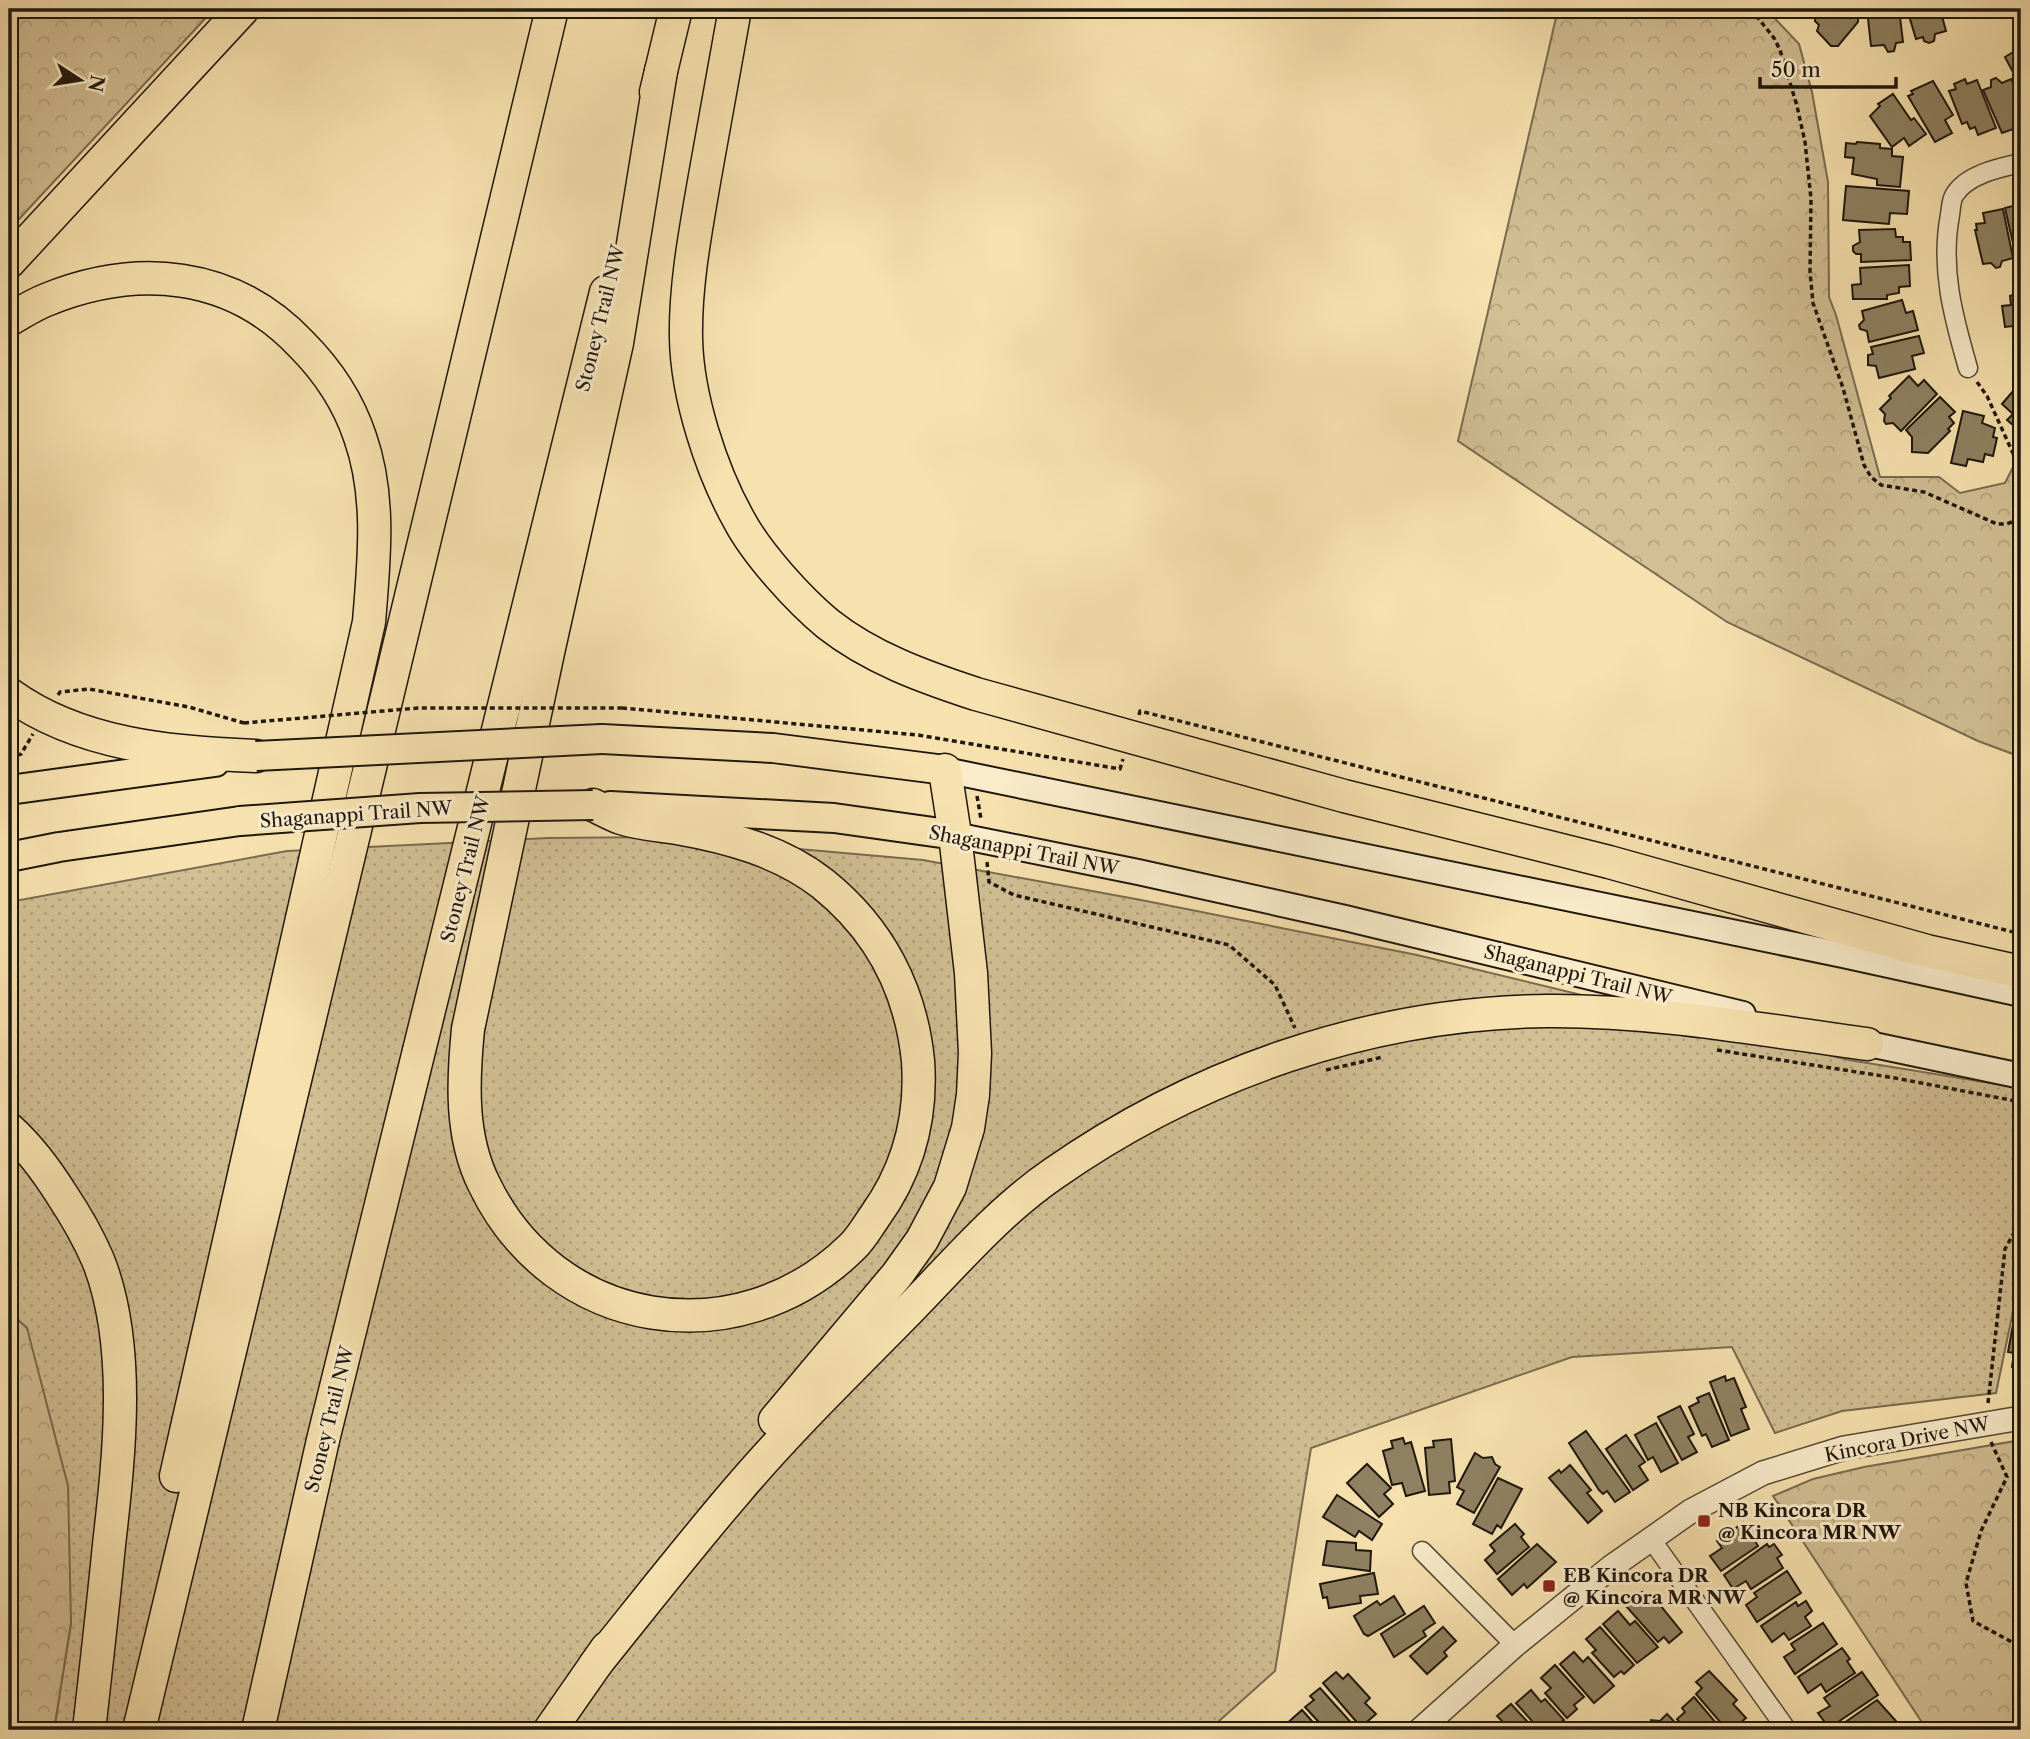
<svg xmlns="http://www.w3.org/2000/svg" width="2030" height="1739" font-family="'Libre Caslon Text',serif">
  <style>
    .grass { fill: url(#grass-dots); stroke: #786b51; stroke-width: 2 }
    .park { fill: url(#park-crowns); stroke: #786b51; stroke-width: 2 }
    .building { fill: #8f8162; stroke: #1e170e; stroke-width: 2 }
    .lines { fill: none; stroke-linecap: round; stroke-linejoin: round }
    .minor-casing { stroke: #544a36; stroke-width: 21 }
    .tertiary-casing { stroke: #544a36; stroke-width: 26 }
    .secondary-casing { stroke: #1e170e; stroke-width: 28 }
    .primary-casing { stroke: #1e170e; stroke-width: 32 }
    .motorway-casing { stroke: #1e170e; stroke-width: 35 }
    .path { stroke: #1e170e; stroke-width: 3.5; stroke-dasharray: 5 3.5; stroke-linecap: butt }
    .minor { stroke: #faeccb; stroke-width: 18 }
    .tertiary { stroke: #faeccb; stroke-width: 23 }
    .secondary { stroke: #faeccb; stroke-width: 24 }
    .primary { stroke: #f7e2af; stroke-width: 28 }
    .motorway { stroke: #f7e2af; stroke-width: 32 }
    .primary-bridge-casing { stroke: #1e170e; stroke-width: 32; stroke-linecap: butt }
    .path-bridge { stroke: #1e170e; stroke-width: 3.5; stroke-dasharray: 5 3.5; stroke-linecap: butt }
    .primary-bridge { stroke: #f7e2af; stroke-width: 28 }
    .poi-dot { fill: #8f2418; stroke: #faeccb; stroke-width: 2.5 }
    .labels { text-anchor: middle; stroke-width: 6; stroke-linejoin: round; paint-order: stroke }
    .street-label { font-size: 19px; fill: #1e170e; stroke: #faeccb }
    .poi-label { font-size: 19px; font-weight: bold; fill: #1e170e; stroke: #faeccb; text-anchor: start }
  </style>
  <defs>
    <pattern id="grass-dots" width="8" height="8" patternUnits="userSpaceOnUse" patternTransform="scale(1.75)"><rect width="8" height="8" fill="#d2bf94"/><path d="M2 2h.1M6 6h.1" fill="none" stroke="#b4a37e" stroke-width="1.8" stroke-linecap="round"/></pattern>
    <pattern id="park-crowns" width="20" height="18" patternUnits="userSpaceOnUse" patternTransform="scale(1.75)"><rect width="20" height="18" fill="#d2bf94"/><path d="M2 6a3 3 0 1 1 6 0M12 15a3 3 0 1 1 6 0" fill="none" stroke="#b4a37e"/></pattern>
  </defs>
  <rect width="100%" height="100%" fill="#f7e2af"/>
  <filter id="stains"><feTurbulence type="fractalNoise" baseFrequency=".00286" numOctaves="4"/><feColorMatrix values="0 0 0 0 .2 0 0 0 0 .09 0 0 0 0 .02 0 0 0 .5 -.17"/></filter>
  <radialGradient id="worn" r=".72"><stop offset=".6" stop-color="#630" stop-opacity="0"/><stop offset="1" stop-color="#630" stop-opacity=".3"/></radialGradient>
  <polygon class="grass" points="662,837 923,860 1141,900 1417,955 1849,1060 2021,1088 2021,1273 1996,1393 1842,1411 1775,1433 1732,1347 1572,1357 1311,1448 1275,1671 1209,1730 54,1730 71,1623 27,1328 9,1312 9,902 287,851 548,838"/>
  <g class="park">
    <polygon points="20,9 214,9 9,230 9,21"/>
    <polygon points="1558,9 1766,9 1799,44 1812,92 1828,182 1829,297 1836,315 1880,477 1939,477 1960,493 2005,483 2013,467 2021,464 2021,757 1978,741 1727,622 1458,441"/>
    <polygon points="9,1312 27,1328 68,1486 71,1623 54,1730 9,1730"/>
    <polygon points="2021,1440 2021,1730 1927,1730 1773,1496 1813,1479 1864,1467"/>
  </g>
  <g class="building">
    <polygon points="1824,9 1858,10 1854,14 1858,18 1858,22 1838,46 1831,46 1817,31 1819,25 1815,21 1815,17"/>
    <polygon points="1867,9 1899,9 1903,42 1896,43 1894,51 1888,52 1884,45 1871,46"/>
    <polygon points="1907,9 1940,9 1946,31 1935,34 1934,41 1929,43 1924,41 1923,37 1916,39"/>
    <polygon points="2020,48 2021,50 2021,87 2005,57"/>
    <polygon points="1996,78 2002,83 2011,79 2021,101 2021,104 2016,106 2019,112 2014,115 2019,127 2002,133 1983,90 1991,87 1991,80"/>
    <polygon points="1965,79 1967,84 1977,80 1996,128 1978,135 1975,127 1970,129 1967,122 1962,124 1949,91 1956,89 1954,84"/>
    <polygon points="1933,81 1953,115 1945,120 1952,133 1935,142 1908,96 1913,94 1911,91"/>
    <polygon points="1893,94 1911,120 1914,118 1926,134 1909,146 1904,138 1892,147 1870,116 1880,106 1878,104"/>
    <polygon points="1857,142 1880,144 1880,148 1892,149 1892,156 1903,157 1900,187 1877,185 1877,179 1852,174 1854,158 1845,157 1846,143 1856,144"/>
    <polygon points="1846,186 1909,191 1907,214 1890,213 1889,224 1843,220"/>
    <polygon points="2021,204 2021,260 2017,261 2005,208"/>
    <polygon points="2003,209 2013,258 2002,261 2000,267 1996,268 1991,263 1983,264 1975,230 1977,230 1976,224 1985,223 1983,213"/>
    <polygon points="1895,229 1896,237 1903,237 1903,242 1910,242 1911,260 1861,262 1861,254 1856,254 1853,251 1853,246 1860,242 1859,230"/>
    <polygon points="1909,265 1910,286 1899,287 1899,293 1887,295 1887,299 1853,299 1852,285 1861,284 1860,268"/>
    <polygon points="2021,292 2021,325 2005,327 2002,306 2011,305 2010,296"/>
    <polygon points="1902,300 1906,313 1913,311 1918,330 1869,342 1867,331 1860,329 1859,325 1864,320 1862,311"/>
    <polygon points="1919,336 1924,353 1912,356 1915,369 1879,378 1876,366 1868,365 1868,355 1873,354 1871,347"/>
    <polygon points="1909,376 1918,386 1924,380 1937,394 1901,431 1893,423 1886,424 1884,421 1885,414 1880,409 1891,398 1889,396"/>
    <polygon points="2014,390 2021,396 2021,432 2007,420 2013,414 2002,404"/>
    <polygon points="1940,397 1955,412 1949,417 1954,423 1948,429 1950,431 1928,453 1912,452 1912,437 1906,430"/>
    <polygon points="1963,411 1984,416 1982,423 1995,428 1993,437 1997,438 1993,456 1985,454 1983,462 1968,459 1966,466 1951,463"/>
    <polygon points="2014,1319 2021,1321 2021,1369 2012,1367 2014,1353 2008,1352"/>
    <polygon points="1725,1376 1726,1381 1734,1378 1746,1407 1741,1409 1749,1429 1731,1436 1710,1382"/>
    <polygon points="1709,1393 1729,1440 1712,1447 1706,1434 1702,1436 1689,1407 1699,1402 1697,1398"/>
    <polygon points="1680,1406 1694,1434 1688,1437 1697,1452 1682,1460 1658,1417"/>
    <polygon points="1656,1423 1678,1463 1661,1472 1653,1457 1648,1460 1635,1435"/>
    <polygon points="1586,1431 1630,1492 1615,1502 1607,1491 1603,1494 1599,1490 1569,1443"/>
    <polygon points="1626,1435 1645,1462 1639,1466 1648,1480 1633,1490 1606,1449"/>
    <polygon points="1403,1438 1405,1444 1411,1442 1425,1491 1406,1496 1402,1483 1392,1485 1383,1451 1393,1448 1391,1441"/>
    <polygon points="1451,1439 1455,1481 1449,1482 1450,1493 1429,1495 1425,1448 1434,1447 1433,1441"/>
    <polygon points="1475,1453 1483,1458 1492,1457 1495,1464 1500,1467 1474,1513 1457,1504 1464,1491 1457,1487"/>
    <polygon points="1367,1464 1391,1488 1384,1494 1393,1504 1379,1517 1347,1483"/>
    <polygon points="1570,1465 1591,1490 1587,1493 1602,1511 1588,1523 1549,1478 1559,1470 1561,1473"/>
    <polygon points="1498,1478 1522,1489 1501,1528 1497,1525 1492,1534 1473,1524"/>
    <polygon points="1337,1495 1382,1524 1372,1540 1359,1531 1355,1537 1323,1517"/>
    <polygon points="1743,1523 1748,1531 1755,1527 1762,1537 1755,1541 1758,1546 1721,1571 1710,1556 1722,1548 1717,1541"/>
    <polygon points="1515,1524 1524,1534 1521,1537 1529,1547 1497,1574 1485,1560 1495,1551 1490,1545"/>
    <polygon points="1327,1541 1356,1543 1356,1550 1371,1551 1370,1571 1323,1565"/>
    <polygon points="1537,1544 1556,1562 1527,1588 1524,1584 1512,1595 1498,1579"/>
    <polygon points="1767,1544 1769,1547 1774,1544 1782,1555 1777,1558 1783,1568 1751,1589 1746,1581 1733,1589 1724,1575"/>
    <polygon points="1787,1571 1801,1593 1757,1622 1746,1605 1757,1597 1754,1593"/>
    <polygon points="1374,1573 1378,1594 1360,1596 1361,1603 1329,1608 1327,1597 1323,1598 1320,1584"/>
    <polygon points="1642,1592 1652,1604 1656,1600 1682,1632 1669,1643 1664,1637 1658,1642 1626,1606"/>
    <polygon points="1394,1596 1405,1614 1368,1636 1364,1634 1354,1616 1377,1601 1380,1605"/>
    <polygon points="1806,1601 1812,1611 1805,1617 1811,1626 1789,1640 1784,1633 1772,1642 1761,1626 1796,1602 1798,1606"/>
    <polygon points="1424,1606 1435,1623 1423,1631 1426,1636 1394,1657 1381,1634"/>
    <polygon points="1618,1611 1630,1625 1635,1621 1658,1647 1637,1663 1603,1624"/>
    <polygon points="1823,1623 1837,1644 1795,1674 1784,1657 1795,1650 1791,1644"/>
    <polygon points="1443,1627 1456,1641 1444,1652 1447,1656 1427,1674 1410,1656"/>
    <polygon points="1600,1627 1634,1665 1624,1674 1621,1671 1614,1677 1592,1653 1596,1650 1586,1639"/>
    <polygon points="1842,1648 1850,1659 1847,1661 1855,1673 1826,1692 1821,1684 1808,1693 1798,1677"/>
    <polygon points="1574,1652 1583,1662 1588,1657 1614,1686 1594,1703 1560,1664"/>
    <polygon points="1555,1665 1584,1697 1574,1705 1577,1709 1567,1718 1545,1693 1551,1688 1541,1678"/>
    <polygon points="1709,1671 1737,1700 1733,1704 1746,1718 1732,1730 1727,1730 1696,1694 1702,1688 1696,1682"/>
    <polygon points="1336,1672 1343,1679 1348,1674 1370,1698 1365,1703 1376,1714 1361,1727 1323,1683"/>
    <polygon points="1862,1672 1878,1695 1829,1728 1818,1713 1830,1706 1824,1698"/>
    <polygon points="1320,1688 1356,1728 1353,1730 1333,1730 1330,1728 1326,1730 1305,1707 1314,1700 1310,1696"/>
    <polygon points="1531,1690 1541,1702 1545,1699 1564,1720 1556,1726 1557,1730 1540,1730 1516,1703"/>
    <polygon points="1694,1697 1722,1730 1687,1730 1677,1719 1685,1712 1682,1708"/>
    <polygon points="1877,1700 1896,1721 1893,1723 1894,1725 1886,1730 1834,1730"/>
    <polygon points="1511,1704 1535,1730 1503,1730 1507,1726 1497,1716"/>
    <polygon points="1302,1710 1320,1730 1288,1730 1284,1726"/>
    <polygon points="1667,1714 1682,1730 1649,1730 1651,1720 1660,1721"/>
  </g>
  <g class="lines">
    <g class="minor-casing">
      <g id="minor">
        <path d="M1968,368C1953,316 1940,268 1950,215C1951,209 1951,199 1955,194C1968,174 1999,168 2021,163"/>
        <polyline points="1651,1539 1787,1730"/>
        <polyline points="1422,1551 1515,1645"/>
      </g>
    </g>
    <g class="tertiary-casing">
      <polyline id="tertiary" points="1420,1730 1515,1645 1610,1568 1691,1511 1763,1473 1844,1448 2021,1418"/>
    </g>
    <g class="secondary-casing">
      <g id="secondary">
        <polyline points="945,770 1843,955 2021,994"/>
        <polyline points="955,835 1138,872 1345,918 1743,1014"/>
        <polyline points="1850,1040 2021,1076"/>
      </g>
    </g>
    <g class="primary-casing">
      <g id="primary">
        <polyline points="602,739 773,748 945,770"/>
        <polyline points="9,790 215,762"/>
        <polyline points="610,806 834,818 955,835"/>
        <polyline points="9,857 59,847 240,821"/>
      </g>
    </g>
    <g class="motorway-casing">
      <g id="motorway">
        <path d="M735,9C725,64 715,120 705,176C696,229 685,284 686,338C687,396 711,470 739,520C757,554 799,600 828,624C871,658 924,677 976,694L1344,796L1609,862L1927,951L2021,972"/>
        <polyline points="656,92 676,9"/>
        <polyline points="9,262 243,9"/>
        <path d="M9,320C21,313 33,305 46,300C137,263 232,271 301,344C328,371 348,401 360,437C381,496 374,561 369,622L176,1476"/>
        <path d="M9,694C79,745 172,753 256,756"/>
        <path d="M593,805C602,809 612,815 621,818C639,824 659,825 677,828C728,837 781,851 823,884C879,929 911,990 918,1061C922,1117 908,1170 875,1216C868,1226 862,1237 853,1246C738,1360 554,1330 484,1184C460,1136 463,1080 468,1029L549,648L617,343L661,71"/>
        <path d="M9,1129C30,1148 47,1171 62,1195C76,1216 88,1237 98,1260C132,1345 119,1457 109,1545C103,1607 96,1668 89,1730"/>
        <polyline points="775,1420 897,1275 922,1240 950,1187 968,1128 973,1095 975,1053 971,973 955,835 945,770"/>
        <path d="M595,1665C641,1608 687,1549 735,1493C789,1429 850,1370 909,1310C955,1263 999,1211 1053,1174C1197,1073 1371,1013 1547,1011C1654,1010 1761,1030 1867,1044"/>
        <polyline points="139,1730 552,9"/>
        <polyline points="258,1730 323,1440 606,292"/>
        <polyline points="550,1730 607,1648"/>
      </g>
    </g>
    <g class="path">
      <polyline points="1751,9 1774,38 1780,50 1797,106 1805,142 1811,199 1810,272 1813,303 1843,388 1864,465 1871,477 1881,485 1924,492 1997,524 2006,524 2021,519"/>
      <polyline points="1977,382 1987,396 2021,471"/>
      <polyline points="58,695 60,692 89,689 189,707 244,723"/>
      <polyline points="622,708 918,735 1120,769 1123,759"/>
      <polyline points="1139,715 1140,711 2021,934"/>
      <polyline points="9,758 21,754 33,734"/>
      <polyline points="977,796 981,819"/>
      <polyline points="987,862 989,882 1014,895 1229,945 1275,985 1295,1028"/>
      <polyline points="1717,1050 1895,1078 2021,1102"/>
      <polyline points="1326,1070 1383,1057"/>
      <polyline points="1988,1403 2005,1249 2021,1220"/>
      <polyline points="1991,1442 2007,1477 1981,1531 1966,1583 1973,1621 2021,1647"/>
      <polyline points="9,1457 17,1445 9,1514"/>
    </g>
    <use href="#minor" class="minor"/>
    <use href="#tertiary" class="tertiary"/>
    <use href="#secondary" class="secondary"/>
    <use href="#primary" class="primary"/>
    <use href="#motorway" class="motorway"/>
    <g class="primary-bridge-casing">
      <g id="primary-bridge">
        <polyline points="256,756 602,739"/>
        <polyline points="240,821 420,808 593,805"/>
      </g>
    </g>
    <polyline class="path-bridge" points="244,723 418,708 622,708"/>
    <use href="#primary-bridge" class="primary-bridge"/>
  </g>
  <g class="poi-dot">
    <rect x="1697" y="1514" width="14" height="14" rx="3.5"/>
    <rect x="1542" y="1579" width="14" height="14" rx="3.5"/>
  </g>
  <g class="labels">
    <g class="street-label">
      <text transform="translate(600 318) rotate(-76)" y="7">Stoney Trail NW</text>
      <text transform="translate(356 814) rotate(-4)" y="7">Shaganappi Trail NW</text>
      <text transform="translate(1024 850) rotate(11)" y="7">Shaganappi Trail NW</text>
      <text transform="translate(465 869) rotate(-76)" y="7">Stoney Trail NW</text>
      <text transform="translate(1578 974) rotate(14)" y="7">Shaganappi Trail NW</text>
      <text transform="translate(329 1419) rotate(-76)" y="7">Stoney Trail NW</text>
      <text transform="translate(1907 1439) rotate(-11)" y="7">Kincora Drive NW</text>
    </g>
    <g class="poi-label">
      <text x="1718" y="1517">NB Kincora DR<tspan x="1718" dy="22">@ Kincora MR NW</tspan></text>
      <text x="1563" y="1582">EB Kincora DR<tspan x="1563" dy="22">@ Kincora MR NW</tspan></text>
    </g>
  </g>
  <rect width="2030" height="1739" fill="none" stroke="#f7e2af" stroke-width="35"/>
  <rect x="10" y="10" width="2009" height="1718" fill="none" stroke="#1e170e" stroke-width="3.5"/>
  <rect x="18" y="18" width="1995" height="1704" fill="none" stroke="#1e170e" stroke-width="2"/>
  <g transform="translate(80 80) rotate(102)" stroke="#faeccb" stroke-width="5" paint-order="stroke">
  <path d="M0-5L12 26L0 18L-12 26Z" fill="#1e170e"/>
  <text y="-10" font-size="19" font-weight="bold" text-anchor="middle" fill="#1e170e">N</text>
  </g>
  <path d="M1760 77v10h136v-10" fill="none" stroke="#1e170e" stroke-width="3.5"/>
  <text x="1771" y="77" font-size="21" fill="#1e170e" stroke="#faeccb" stroke-width="5" paint-order="stroke">50 m</text>
  <rect width="100%" height="100%" filter="url(#stains)"/>
  <rect width="100%" height="100%" fill="url(#worn)"/>
</svg>
